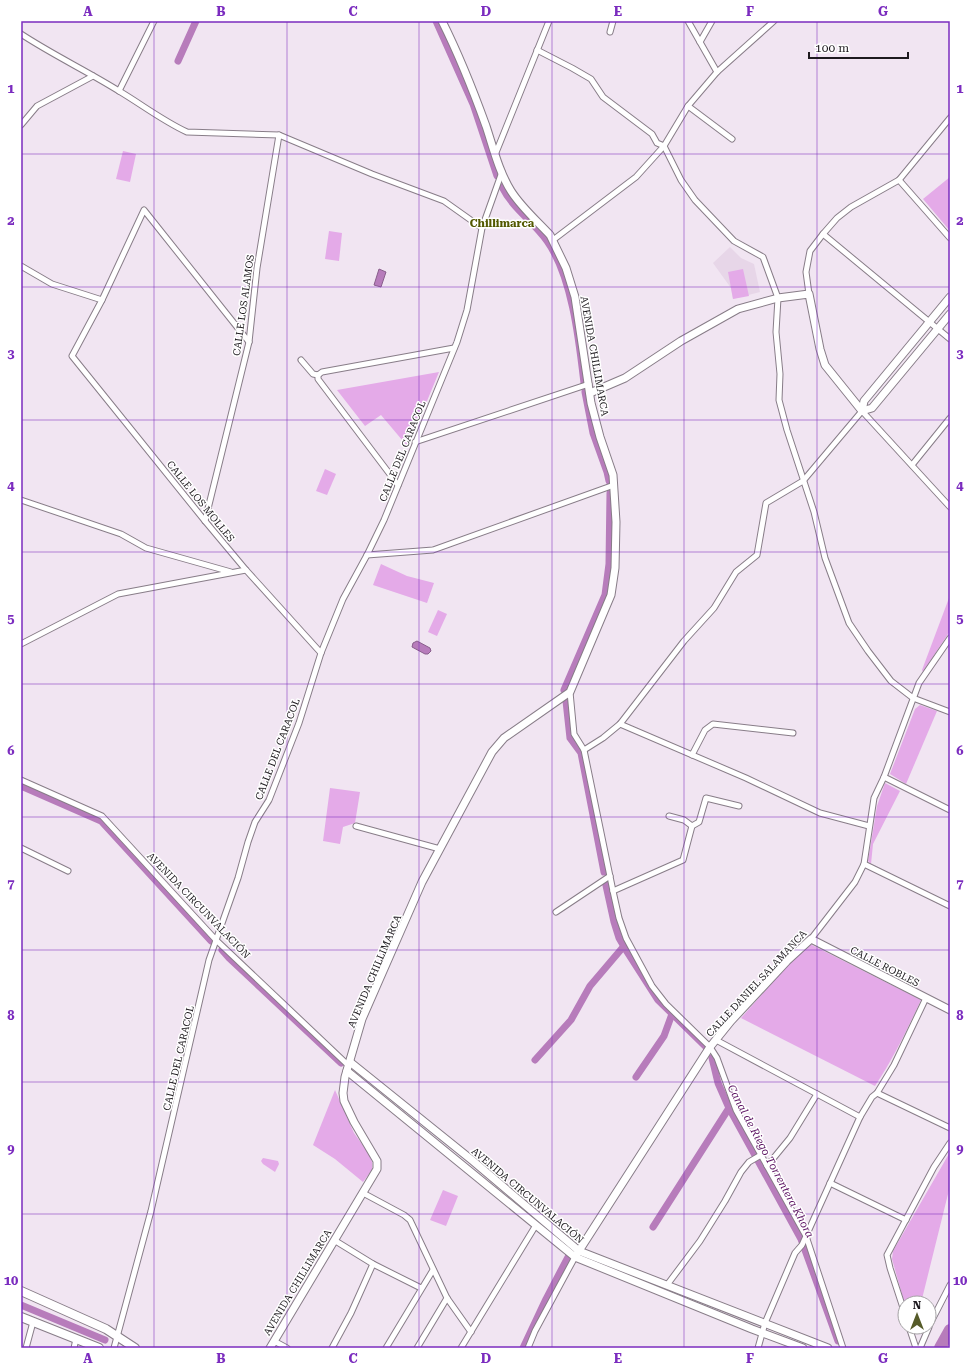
<svg xmlns="http://www.w3.org/2000/svg" width="971" height="1369" font-family="'Roboto Serif',serif">
  <style>
    .built { fill: #e7d6e8 }
    .green { fill: #e4aae8 }
    .water { fill: #b77cbb; stroke: #895e8c }
    .lines { fill: none; stroke-linecap: round; stroke-linejoin: round }
    .canal { stroke: #b77cbb; stroke-width: 7 }
    .river { stroke: #b77cbb; stroke-width: 12 }
    .street-casing { stroke: #887d88; stroke-width: 7 }
    .secondary-casing { stroke: #887d88; stroke-width: 9 }
    .primary-casing { stroke: #887d88; stroke-width: 10 }
    .street { stroke: #fff; stroke-width: 5 }
    .secondary { stroke: #fff; stroke-width: 7 }
    .primary { stroke: #fff; stroke-width: 8 }
    .grid { fill: none; stroke: #7b2cbf; stroke-width: 1; stroke-opacity: 0.55 }
    .labels { text-anchor: middle; stroke-width: 3; stroke-linejoin: round; paint-order: stroke }
    .street-label { font-size: 10px; fill: #1d191e; stroke: #fff }
    .neighbourhood-label { font-size: 11px; font-weight: bold; fill: #535900; stroke: #fff }
    .water-label { font-size: 11px; font-style: italic; fill: #5c1362; stroke: #fff }
    .neatline { fill: none; stroke: #7b2cbf; stroke-width: 1.5 }
    .grid-label { font-size: 13px; text-anchor: middle; font-weight: bold; fill: #7b2cbf }
  </style>
  <rect width="100%" height="100%" fill="#f1e5f2"/>
  <polygon class="built" points="730,247 741,258 754,264 760,292 733,299 731,288 713,263"/>
  <g class="green">
    <polygon points="123,151 136,154 130,182 116,179"/>
    <polygon points="950,177 950,231 923,199"/>
    <polygon points="329,231 342,233 339,261 325,259"/>
    <polygon points="743,269 749,296 733,299 728,272"/>
    <polygon points="439,372 408,447 381,415 365,426 337,390"/>
    <polygon points="325,469 336,474 327,495 316,491"/>
    <polygon points="381,564 407,576 434,583 427,603 373,585"/>
    <polygon points="949,598 950,631 923,672 922,670"/>
    <polygon points="438,610 447,614 437,636 428,632"/>
    <polygon points="920,705 937,711 906,784 890,774 915,709"/>
    <polygon points="885,783 900,791 873,844 871,864 868,861 877,806"/>
    <polygon points="330,788 360,792 355,823 343,827 340,844 323,841"/>
    <path d="M810,944L921,1000C907,1030 893,1059 875,1086L741,1018L796,956Z"/>
    <polygon points="335,1090 354,1133 369,1154 372,1162 372,1170 363,1182 335,1159 313,1145"/>
    <polygon points="950,1152 950,1186 921,1303 905,1303 905,1305 892,1259 893,1251"/>
    <polygon points="263,1158 278,1161 279,1164 275,1172 263,1164 261,1161"/>
    <polygon points="443,1190 458,1196 446,1226 430,1220"/>
  </g>
  <g class="water">
    <polygon points="379,269 386,272 381,287 374,285"/>
    <polygon points="417,641 430,648 431,651 428,654 425,654 412,647 413,643"/>
  </g>
  <g class="lines">
    <g class="canal">
      <polyline points="436,21 473,104 497,176"/>
      <polyline points="178,61 196,21"/>
      <path d="M502,187C513,209 533,221 547,241C572,276 579,340 584,383"/>
      <polyline points="585,392 593,433 607,472 609,481"/>
      <polyline points="564,690 605,595 609,564 610,493"/>
      <polyline points="566,701 570,738 581,753 604,872"/>
      <polyline points="21,786 101,821 211,941"/>
      <polyline points="605,881 614,922 619,938 626,950 658,1000 705,1046"/>
      <polyline points="222,950 229,958 341,1063"/>
      <polyline points="712,1058 718,1083 729,1108 801,1239 838,1341"/>
      <polyline points="535,1060 571,1020 590,986 624,946"/>
      <polyline points="636,1077 664,1036 672,1014"/>
      <polyline points="653,1227 729,1108"/>
      <polyline points="21,1305 105,1340"/>
      <polyline points="523,1348 546,1299 568,1257"/>
    </g>
    <polyline class="river" points="940,1348 950,1330"/>
    <g class="street-casing">
      <g id="street">
        <polyline points="688,21 717,72"/>
        <polyline points="610,32 613,21"/>
        <path d="M21,34C53,55 87,71 119,91C141,104 163,121 187,132L279,135L372,174L444,201L482,228"/>
        <polyline points="700,42 712,21"/>
        <polyline points="537,50 572,68 591,79 603,97 652,134 657,143 664,146 681,180 695,200 734,241 763,257 778,298 776,332 780,374 779,400 787,430 814,512 825,558 849,623 868,651 891,681 913,698 950,712"/>
        <polyline points="119,91 154,21"/>
        <polyline points="688,106 732,139"/>
        <polyline points="21,125 37,106 93,76"/>
        <polyline points="495,155 549,21"/>
        <polyline points="899,180 950,238"/>
        <polyline points="823,234 950,339"/>
        <polyline points="553,240 636,177 664,146 688,106 717,72 774,21"/>
        <polyline points="21,266 52,284 102,300"/>
        <polyline points="809,294 806,272 810,251 823,234 837,218 851,207 899,180 950,118"/>
        <polyline points="249,342 144,210 102,300 72,356 205,521 246,570 321,653"/>
        <polyline points="301,360 313,374 318,375"/>
        <polyline points="318,375 322,372 454,348"/>
        <polyline points="318,375 318,379 398,485"/>
        <polyline points="415,442 589,384"/>
        <polyline points="912,465 950,418"/>
        <polyline points="21,500 121,534 146,548 231,572"/>
        <polyline points="205,521 249,342 257,268 279,135"/>
        <polyline points="367,555 433,550 614,485"/>
        <polyline points="21,644 118,594 246,570"/>
        <polyline points="570,692 574,734 584,750 613,891 619,918 626,938 652,986 666,1004 710,1047 717,1058 736,1110 806,1236 843,1348"/>
        <polyline points="620,724 746,778 820,813 869,826"/>
        <polyline points="584,750 603,738 620,724 684,641 714,608 736,572 757,555 766,503 803,481 862,411 950,507"/>
        <polyline points="692,755 705,730 713,724 793,733"/>
        <polyline points="884,777 950,810"/>
        <polyline points="21,780 102,816 216,940 349,1066"/>
        <polyline points="669,816 684,820 692,826"/>
        <polyline points="356,826 440,849"/>
        <polyline points="21,848 68,871"/>
        <polyline points="864,864 950,906"/>
        <polyline points="613,891 683,860 692,826 699,822 706,798 739,806"/>
        <polyline points="556,912 610,876"/>
        <polyline points="811,939 855,882 864,864 874,798 884,777 919,683 950,638"/>
        <polyline points="716,1040 860,1117"/>
        <polyline points="877,1093 950,1128"/>
        <polyline points="767,1166 790,1138 817,1094"/>
        <polyline points="830,1183 906,1220"/>
        <polyline points="363,1193 404,1215 410,1220 447,1298 471,1332"/>
        <polyline points="334,1240 373,1264 421,1288"/>
        <polyline points="667,1285 700,1241 725,1201 741,1172 749,1162 761,1155"/>
        <polyline points="905,1314 890,1268 887,1255 934,1167 950,1143"/>
        <polyline points="929,1326 950,1285"/>
        <polyline points="909,1327 916,1348"/>
        <polyline points="274,1341 287,1348"/>
        <polyline points="26,1348 33,1322"/>
        <polyline points="74,1348 76,1339"/>
        <polyline points="114,1348 151,1211 209,960 238,878 248,842 255,822 269,800 299,723 321,653 343,599 367,555 384,520 457,342 467,310 482,228 502,172"/>
        <polyline points="332,1348 351,1313 373,1264"/>
        <polyline points="386,1348 433,1270"/>
        <polyline points="417,1348 447,1298"/>
        <polyline points="461,1348 536,1225"/>
        <polyline points="528,1348 535,1331 575,1257"/>
        <polyline points="758,1348 765,1323 795,1253 802,1245 860,1117 872,1097 877,1093 894,1065 926,998"/>
        <polyline points="920,1348 929,1327"/>
      </g>
    </g>
    <g class="secondary-casing">
      <g id="secondary">
        <polyline points="590,393 625,378 681,341 738,309 778,298 809,294 820,349 825,365 862,411"/>
        <polyline points="862,411 864,401 950,297"/>
        <polyline points="862,411 872,408 950,314"/>
        <polyline points="350,1062 473,1161 579,1251 828,1348"/>
        <polyline points="347,1071 575,1257 752,1329 803,1348"/>
        <polyline points="575,1257 710,1047 731,1021 787,961 811,939 950,1010"/>
        <path d="M270,1348L377,1169V1161L354,1122L344,1101L343,1093L345,1077L362,1019L422,882L492,752L504,738L570,692L611,595L615,568L616,522L613,475L600,437L591,403L575,297L566,268L550,235C537,221 521,207 511,191C499,172 493,147 486,126C473,90 459,55 442,21"/>
      </g>
    </g>
    <g class="primary-casing">
      <g id="primary">
        <polyline points="21,1291 106,1329 135,1348"/>
        <polyline points="21,1317 99,1348"/>
      </g>
    </g>
    <use href="#street" class="street"/>
    <use href="#secondary" class="secondary"/>
    <use href="#primary" class="primary"/>
  </g>
  <path class="grid" d="M154,21V1348M287,21V1348M419,21V1348M552,21V1348M684,21V1348M817,21V1348M21,154H950M21,287H950M21,420H950M21,552H950M21,684H950M21,817H950M21,950H950M21,1082H950M21,1214H950"/>
  <g class="labels">
    <g class="street-label">
      <text transform="translate(243 305) rotate(-82)" y="4">CALLE LOS ALAMOS</text>
      <text transform="translate(595 356) rotate(80)" y="4">AVENIDA CHILLIMARCA</text>
      <text transform="translate(402 451) rotate(-68)" y="4">CALLE DEL CARACOL</text>
      <text transform="translate(201 501) rotate(51)" y="4">CALLE LOS MOLLES</text>
      <text transform="translate(277 749) rotate(-69)" y="4">CALLE DEL CARACOL</text>
      <text transform="translate(199 905) rotate(46)" y="4">AVENIDA CIRCUNVALACIÓN</text>
      <text transform="translate(885 966) rotate(27)" y="4">CALLE ROBLES</text>
      <text transform="translate(374 971) rotate(-67)" y="4">AVENIDA CHILLIMARCA</text>
      <text transform="translate(756 983) rotate(-47)" y="4">CALLE DANIEL SALAMANCA</text>
      <text transform="translate(178 1058) rotate(-77)" y="4">CALLE DEL CARACOL</text>
      <text transform="translate(528 1195) rotate(40)" y="4">AVENIDA CIRCUNVALACIÓN</text>
      <text transform="translate(297 1282) rotate(-59)" y="4">AVENIDA CHILLIMARCA</text>
    </g>
    <g class="neighbourhood-label">
      <text x="502" y="227">Chillimarca</text>
    </g>
    <g class="water-label">
      <text transform="translate(771 1161) rotate(62)" y="4">Canal de Riego Torrentera Khora</text>
    </g>
  </g>
  <rect width="971" height="1369" fill="none" stroke="#ffffff" stroke-width="44"/>
  <g transform="translate(917 1315)"><circle r="19" fill="#ffffff" stroke="#a5a3a5"/>
  <path d="M0-3L7 15L0 10L-7 15Z" fill="#565b29"/>
  <text y="-6" font-size="11" font-weight="bold" text-anchor="middle" fill="#1d191e">N</text>
  </g>
  <path d="M809 52v6h99v-6" fill="none" stroke="#1d191e" stroke-width="2"/>
  <text x="815" y="52" font-size="12" fill="#1d191e" stroke="#ffffff" stroke-width="3" paint-order="stroke">100 m</text>
  <rect x="22" y="22" width="927" height="1325" class="neatline"/>
  <g class="grid-label">
    <text x="88" y="16">A</text>
    <text x="221" y="16">B</text>
    <text x="353" y="16">C</text>
    <text x="486" y="16">D</text>
    <text x="618" y="16">E</text>
    <text x="750" y="16">F</text>
    <text x="883" y="16">G</text>
    <text x="11" y="93">1</text>
    <text x="960" y="93">1</text>
    <text x="11" y="225">2</text>
    <text x="960" y="225">2</text>
    <text x="11" y="358">3</text>
    <text x="960" y="358">3</text>
    <text x="11" y="490">4</text>
    <text x="960" y="490">4</text>
    <text x="11" y="623">5</text>
    <text x="960" y="623">5</text>
    <text x="11" y="755">6</text>
    <text x="960" y="755">6</text>
    <text x="11" y="888">7</text>
    <text x="960" y="888">7</text>
    <text x="11" y="1020">8</text>
    <text x="960" y="1020">8</text>
    <text x="11" y="1153">9</text>
    <text x="960" y="1153">9</text>
    <text x="11" y="1285">10</text>
    <text x="960" y="1285">10</text>
    <text x="88" y="1363">A</text>
    <text x="221" y="1363">B</text>
    <text x="353" y="1363">C</text>
    <text x="486" y="1363">D</text>
    <text x="618" y="1363">E</text>
    <text x="750" y="1363">F</text>
    <text x="883" y="1363">G</text>
  </g>
</svg>
